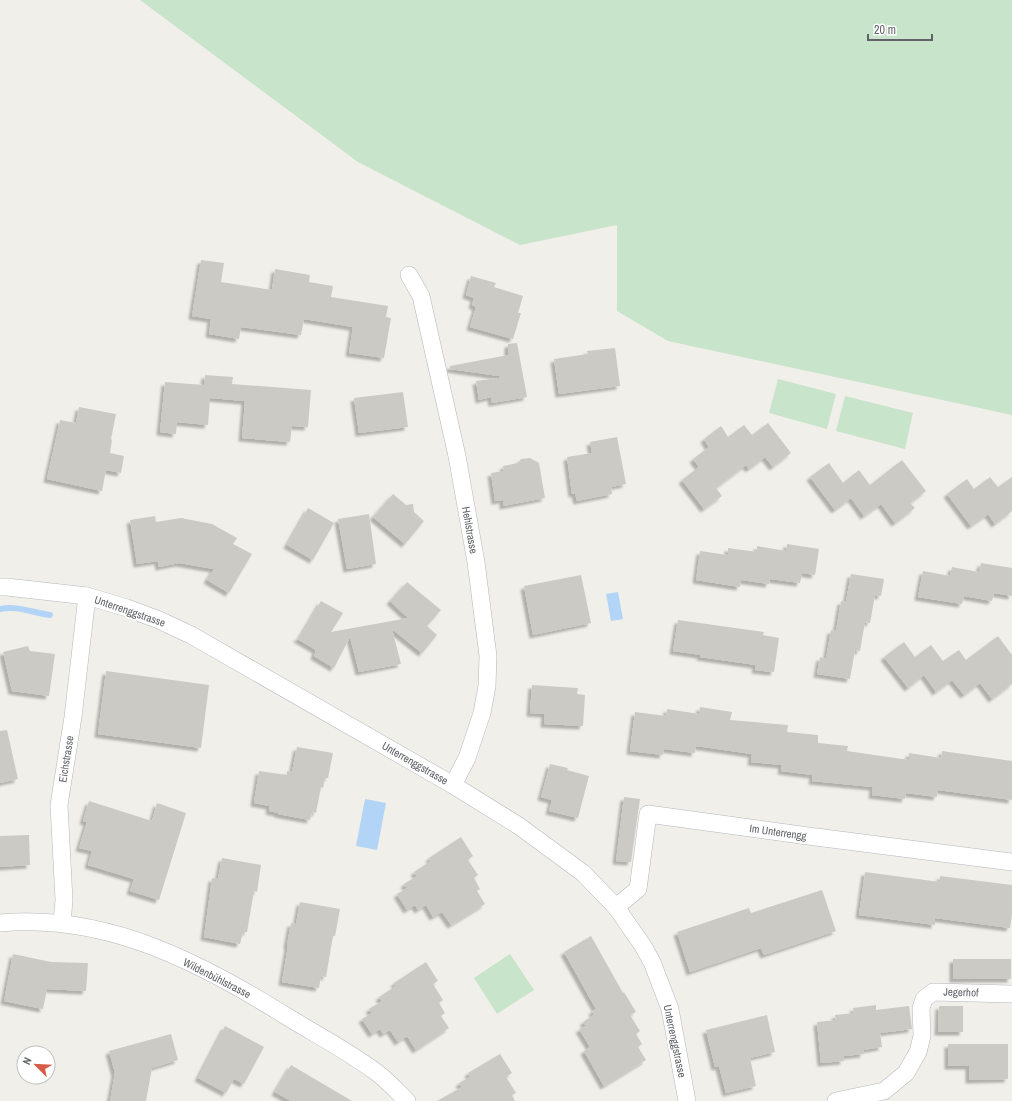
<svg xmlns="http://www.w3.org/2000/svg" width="1012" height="1101" font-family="'Archivo Narrow',sans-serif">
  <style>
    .green { fill: #c8e4ca }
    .water { fill: #b2d4f6 }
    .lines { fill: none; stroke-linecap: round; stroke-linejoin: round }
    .stream { stroke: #b2d4f6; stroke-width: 6 }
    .building { fill: #cccac5; filter: url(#shadow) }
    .street-casing { stroke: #b5b7bb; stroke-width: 18 }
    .street { stroke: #fff; stroke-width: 17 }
    .labels { text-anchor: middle; stroke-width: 4; stroke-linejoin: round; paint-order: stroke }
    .street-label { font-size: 11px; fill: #606267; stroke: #fff }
  </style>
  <defs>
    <filter id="shadow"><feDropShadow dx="-3.5" dy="3.5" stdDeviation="1" flood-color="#0004"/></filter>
  </defs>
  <rect width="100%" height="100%" fill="#f0efe9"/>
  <g class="green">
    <polygon points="140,0 1012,0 1012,415 668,341 617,311 617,225 520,245 358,162"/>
    <polygon points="778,379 836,394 827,429 769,413"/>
    <polygon points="845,396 913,413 905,449 836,431"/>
    <polygon points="510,954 534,990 497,1014 474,978"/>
  </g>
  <g class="water">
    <polygon points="618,592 623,619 611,621 606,594"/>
    <polygon points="365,799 386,803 377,850 356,846"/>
  </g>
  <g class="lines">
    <path class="stream" d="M0,609C16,605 34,613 50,615"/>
  </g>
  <g class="building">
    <polygon points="201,260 224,263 221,282 272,290 275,269 310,275 309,282 333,286 331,297 388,306 386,317 391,318 384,358 349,353 353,327 304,319 301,335 241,327 239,339 209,334 211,319 192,316"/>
    <polygon points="471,276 496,283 494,287 523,296 518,313 521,313 513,339 470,327 476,307 472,305 474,298 466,295"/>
    <polygon points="517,343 527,397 492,403 491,397 479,400 476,381 506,377 450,369 450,366 508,355 508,344"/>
    <polygon points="615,348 620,386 559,394 554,359 588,354 587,351"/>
    <polygon points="205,375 233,377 232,384 311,390 308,427 292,426 290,442 242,438 245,401 210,398 208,425 177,422 176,434 160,432 165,382 204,385"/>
    <polygon points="403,392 408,427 359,433 354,398"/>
    <polygon points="79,407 116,414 111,439 112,440 110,453 124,456 121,473 106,470 102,491 47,479 60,420 76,423"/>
    <polygon points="768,423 791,453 773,467 765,457 749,469 746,465 716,488 722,496 704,509 682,480 699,467 693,459 709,447 704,439 721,426 728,437 744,425 752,435"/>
    <polygon points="617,437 626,484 611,487 612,494 577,501 575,493 572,494 567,457 592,453 590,442"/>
    <polygon points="530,458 539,463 545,498 503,506 503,500 495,501 491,473 504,471 503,466 518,463 521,459"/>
    <polygon points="902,460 926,491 910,503 915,508 895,523 881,504 864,516 851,498 835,510 810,477 829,463 843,483 859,470 870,485"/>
    <polygon points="990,477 998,487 1012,477 1012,511 995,524 988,514 971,526 947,494 967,479 974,489"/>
    <polygon points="393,494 406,505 413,504 414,512 424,521 405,544 373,517"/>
    <polygon points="308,508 334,523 313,560 287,545"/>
    <polygon points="369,514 376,564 347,569 338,519"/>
    <polygon points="155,516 156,522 181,518 212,524 237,538 233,544 252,554 229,593 207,580 214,569 179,563 159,567 158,561 137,564 130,520"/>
    <polygon points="787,544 819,549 815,575 802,573 800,583 770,579 769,584 741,580 740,587 696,580 700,551 728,555 728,548 757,552 757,546 786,551"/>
    <polygon points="981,563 1012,568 1012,596 994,593 992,601 964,596 962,604 918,597 923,571 950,576 952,567 979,572"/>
    <polygon points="851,574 884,579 881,596 875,595 870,623 865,622 860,651 855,650 850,679 817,674 820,657 826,659 831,630 836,631 841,601 846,602"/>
    <polygon points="581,575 591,623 533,635 524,586"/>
    <polygon points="407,582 441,610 427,626 437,635 422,653 392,629 401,664 359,672 350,637 334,668 314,656 316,650 296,638 300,637 321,601 343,613 331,632 408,618 390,601"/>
    <polygon points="678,620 764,632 763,635 779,638 774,672 755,670 756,665 700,657 701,655 673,651"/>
    <polygon points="998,636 1012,655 1012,684 992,699 980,683 964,695 952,680 936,692 924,675 908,688 884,657 904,642 915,657 931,645 943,661 959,650 966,660"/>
    <polygon points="28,646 30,651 55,654 49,696 12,691 3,652"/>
    <polygon points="106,671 209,685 201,748 98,734"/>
    <polygon points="532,685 578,688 577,694 585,695 583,726 544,724 545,714 530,713"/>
    <polygon points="700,707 732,712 730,720 788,725 787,732 818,735 818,743 848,746 847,751 909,760 909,753 941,758 942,751 1012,761 1012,800 938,790 937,797 906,793 905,799 872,795 873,787 812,781 813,775 781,771 782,765 751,762 752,754 696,746 695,753 664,749 663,755 630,751 635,712 666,716 667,709 699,714"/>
    <polygon points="7,730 18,779 0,783 0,731"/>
    <polygon points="297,747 333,753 328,778 325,778 323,788 321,787 316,813 312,812 310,820 278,814 278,813 269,811 270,806 254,803 259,771 287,775 287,771 292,772"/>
    <polygon points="550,764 568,768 567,770 589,776 578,818 549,811 552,800 541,797"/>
    <polygon points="624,797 640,799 631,862 616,861"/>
    <polygon points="89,801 152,821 157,803 186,813 159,900 130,891 134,879 88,865 92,851 79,848 87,822 83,821"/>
    <polygon points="29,835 30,865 0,867 0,836"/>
    <polygon points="461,837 473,856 468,860 478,875 474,878 480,889 477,891 485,904 451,925 442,912 433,917 426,905 418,910 415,905 407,910 397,894 407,888 404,884 417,876 414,872 431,861 429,858"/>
    <polygon points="222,858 261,865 257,892 254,891 247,932 243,932 240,944 204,937 212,878 218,879"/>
    <polygon points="865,872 940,882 940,876 1012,885 1012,914 1010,928 935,918 935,925 859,915"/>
    <polygon points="822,890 836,931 764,955 761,948 690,972 677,932 749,908 751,913"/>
    <polygon points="300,902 340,909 335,936 333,936 326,977 321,976 319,988 282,982 288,946 287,945 291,923 296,924"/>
    <polygon points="591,936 623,993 624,992 636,1012 630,1015 640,1031 636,1034 642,1044 638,1047 646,1060 604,1086 584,1051 590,1047 579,1029 586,1026 583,1022 594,1015 592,1011 596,1009 564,952"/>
    <polygon points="13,954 51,962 88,963 86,991 47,989 43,1009 4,1001"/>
    <rect x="953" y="959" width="58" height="20"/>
    <polygon points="426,962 438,981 433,984 443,1000 439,1003 445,1013 441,1016 449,1028 416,1050 407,1036 398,1042 390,1030 383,1034 380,1029 372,1034 362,1019 372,1013 369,1009 382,1001 379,997 396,986 394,983"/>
    <polygon points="876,1005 876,1010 909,1006 912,1029 880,1033 882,1047 863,1050 864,1054 843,1056 844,1061 821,1063 817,1022 836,1020 835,1015 854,1013 853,1008"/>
    <polygon points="939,1006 963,1006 963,1032 938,1032"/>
    <polygon points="767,1015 775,1052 750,1058 756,1086 726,1093 719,1066 715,1067 706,1030"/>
    <polygon points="225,1026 264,1047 244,1084 234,1079 226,1093 198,1078"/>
    <polygon points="171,1034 178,1060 152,1068 146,1101 110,1101 115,1073 109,1051"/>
    <polygon points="948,1044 1008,1044 1008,1079 969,1080 969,1066 948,1066"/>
    <polygon points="500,1054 512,1073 506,1077 516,1093 512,1095 515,1101 437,1101 462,1087 459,1083 470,1077 468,1073"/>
    <polygon points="291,1065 352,1101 291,1101 275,1092"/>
  </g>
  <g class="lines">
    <g class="street-casing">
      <g id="street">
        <polyline points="409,275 421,296 457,456 476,562 488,656 487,686 482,713 467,758 453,785"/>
        <polyline points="0,587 7,587 87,596 127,608 159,620 191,635 453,785 519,826 583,873 616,907 643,946 652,962 670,1009 687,1101"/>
        <polyline points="616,907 638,889 648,814 808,836 1012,862"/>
        <path d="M0,923C109,913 202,964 291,1019C319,1036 349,1052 376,1072C387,1080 397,1091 407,1101"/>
        <polyline points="62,923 64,900 59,805 73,717 87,596"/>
        <polyline points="836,1101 884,1091 906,1073 918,1052 922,1036 921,1008 924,999 933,992 1012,994"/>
      </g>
    </g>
    <use href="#street" class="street"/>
  </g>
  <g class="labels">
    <g class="street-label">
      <text transform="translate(470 530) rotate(80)" y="4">Hehlstrasse</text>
      <text transform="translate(130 611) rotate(19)" y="4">Unterrenggstrasse</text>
      <text transform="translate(66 759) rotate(-81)" y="4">Eichstrasse</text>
      <text transform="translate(415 763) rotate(30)" y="4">Unterrenggstrasse</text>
      <text transform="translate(778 832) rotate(8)" y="4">Im Unterrengg</text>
      <text transform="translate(217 978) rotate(27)" y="4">Wildenbühlstrasse</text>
      <text transform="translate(961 992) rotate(2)" y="4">Jegerhof</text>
      <text transform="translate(675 1041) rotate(78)" y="4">Unterrenggstrasse</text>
    </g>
  </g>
  <g transform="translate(36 1065) rotate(294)"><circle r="19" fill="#ffffff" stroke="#bfc0c2"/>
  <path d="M0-3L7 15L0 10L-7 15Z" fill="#d75c48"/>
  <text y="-6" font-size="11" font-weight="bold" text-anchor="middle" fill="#606267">N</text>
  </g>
  <path d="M868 34v6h64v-6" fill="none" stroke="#606267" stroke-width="2"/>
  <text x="874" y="34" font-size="12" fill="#606267" stroke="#ffffff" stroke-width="3" paint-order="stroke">20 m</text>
</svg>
